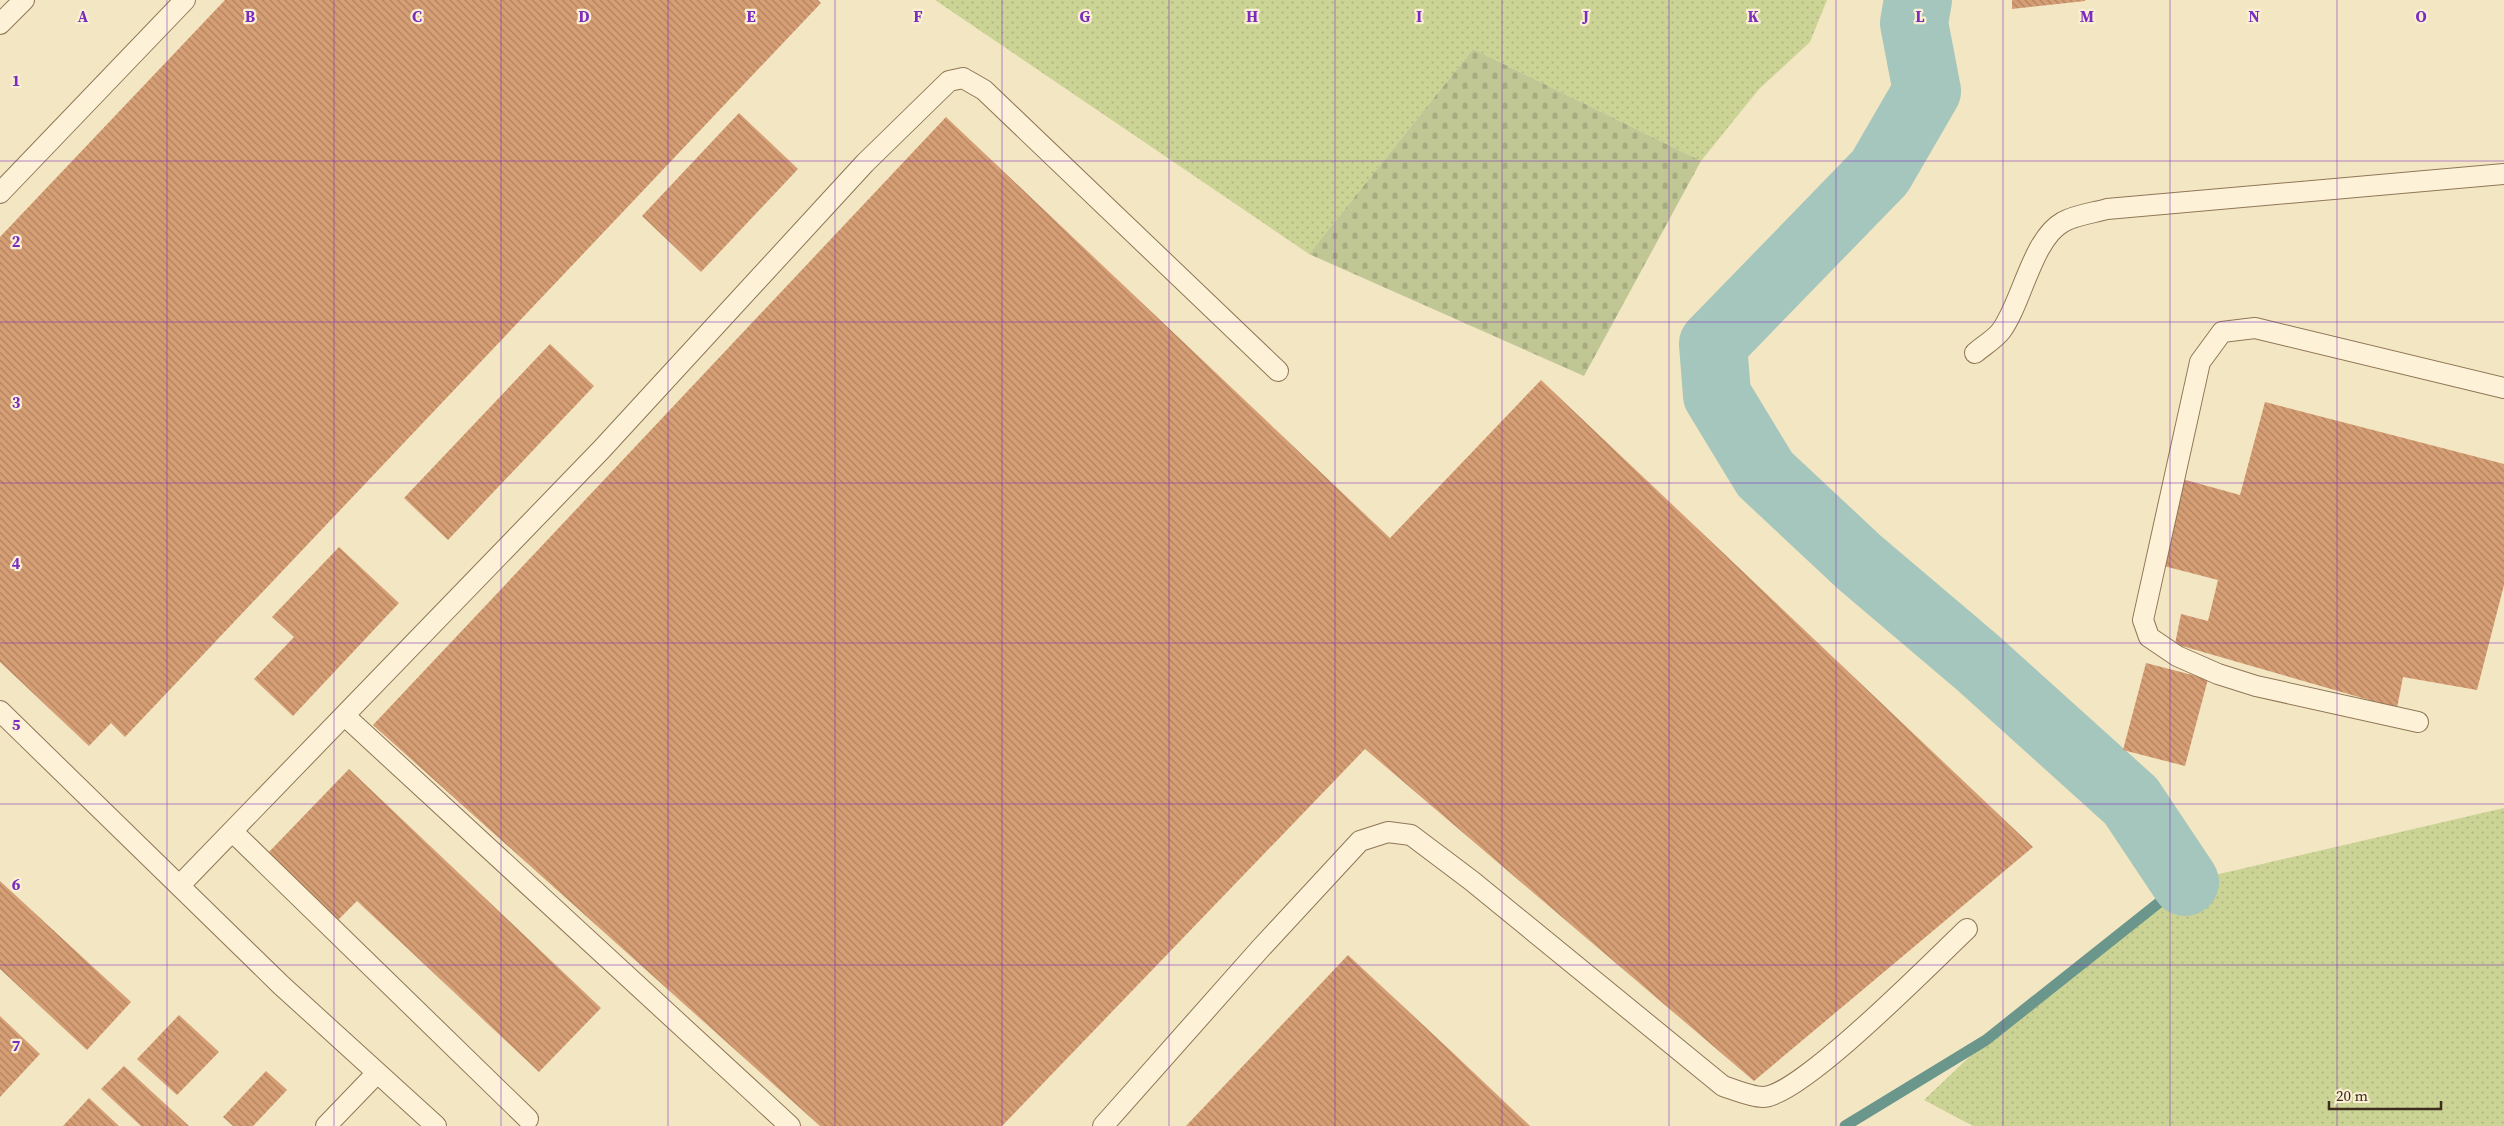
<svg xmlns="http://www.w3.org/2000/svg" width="2504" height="1126" font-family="'Source Serif 4',serif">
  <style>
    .grass { fill: url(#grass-dots) }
    .cemetery { fill: url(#cemetery-stones) }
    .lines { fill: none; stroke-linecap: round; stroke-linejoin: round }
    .stream { stroke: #6a968c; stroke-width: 11 }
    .river { stroke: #a5c6bd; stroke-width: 68 }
    .building { fill: url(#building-back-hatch) }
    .lane-casing { stroke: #907657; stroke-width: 22 }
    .lane { stroke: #fdf2d7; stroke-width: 20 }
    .grid { fill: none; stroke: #7b2cbf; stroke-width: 1; stroke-opacity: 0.55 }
    .grid-label { font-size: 16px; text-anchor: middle; font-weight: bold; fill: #7b2cbf; stroke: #faefd3; stroke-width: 4.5; stroke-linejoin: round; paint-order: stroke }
  </style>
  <defs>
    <pattern id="grass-dots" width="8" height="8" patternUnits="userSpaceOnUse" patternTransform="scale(1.25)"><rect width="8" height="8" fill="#cbd395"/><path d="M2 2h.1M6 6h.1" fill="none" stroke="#afb580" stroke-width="1.8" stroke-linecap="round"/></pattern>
    <pattern id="cemetery-stones" width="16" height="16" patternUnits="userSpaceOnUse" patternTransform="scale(1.25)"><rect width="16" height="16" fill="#c0c795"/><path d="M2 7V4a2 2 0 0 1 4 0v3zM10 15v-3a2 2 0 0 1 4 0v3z" fill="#a6ab80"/></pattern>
    <pattern id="building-back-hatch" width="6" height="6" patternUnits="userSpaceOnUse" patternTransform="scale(1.25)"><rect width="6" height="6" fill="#d69e74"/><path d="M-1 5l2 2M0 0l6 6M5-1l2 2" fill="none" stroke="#af815f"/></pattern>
  </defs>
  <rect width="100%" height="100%" fill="#f3e6c3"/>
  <g class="grass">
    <polygon points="935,0 1827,0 1810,42 1759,89 1701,161 1473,49 1309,254"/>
    <polygon points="2504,808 2504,1126 1973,1126 1924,1100 2023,1006 2185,882"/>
  </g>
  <polygon class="cemetery" points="1473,49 1701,161 1584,376 1309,254"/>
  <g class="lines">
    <polyline class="stream" points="1845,1126 1986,1040 2185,882"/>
    <polyline class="river" points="1918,0 1914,23 1927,91 1880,172 1713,344 1717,395 1765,474 1859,562 1978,663 2131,801 2185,882"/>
  </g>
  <g class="building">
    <polygon points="225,0 818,0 821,3 125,737 111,723 89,746 0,662 0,237"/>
    <polygon points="2012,0 2085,0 2085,1 2012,9"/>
    <polygon points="739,113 798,169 701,272 642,216"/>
    <polygon points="946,117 1390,538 1541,380 2033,847 1754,1081 1365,749 1002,1126 820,1126 373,725"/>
    <polygon points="550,344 594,386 448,540 404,498"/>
    <polygon points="2265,402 2504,464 2504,585 2477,690 2403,677 2397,708 2175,644 2181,614 2208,621 2218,580 2160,565 2182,479 2240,495"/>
    <polygon points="339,547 399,603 293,716 254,679 294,637 272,617"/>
    <polygon points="2146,663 2208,679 2185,766 2123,750"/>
    <polygon points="349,769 601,1008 539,1072 357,901 338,920 268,853"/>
    <polygon points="0,881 131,1002 87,1050 0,969"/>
    <polygon points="1348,955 1451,1051 1530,1126 1186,1126"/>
    <polygon points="179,1015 219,1052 177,1095 137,1059"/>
    <polygon points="0,1016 40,1054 0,1097"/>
    <polygon points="124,1066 189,1126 141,1126 101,1089"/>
    <polygon points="266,1071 287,1090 253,1126 233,1126 223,1117"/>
    <polygon points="89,1098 119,1126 63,1126"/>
  </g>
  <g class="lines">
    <g class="lane-casing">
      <g id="lane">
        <polyline points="0,24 24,0"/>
        <polyline points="0,193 185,0"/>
        <path d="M1975,353C1983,346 1995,339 2001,331C2022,303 2032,239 2063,222C2075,215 2093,213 2107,209L2504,174"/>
        <polyline points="0,711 281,985 436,1126"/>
        <polyline points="345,716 790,1126"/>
        <polyline points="2418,722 2256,686 2218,674 2177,656 2149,637 2143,620 2200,362 2222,332 2255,328 2504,388"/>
        <polyline points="233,832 528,1119"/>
        <polyline points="180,885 601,450 865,163 949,81 963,78 984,90 1278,371"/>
        <polyline points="326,1126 377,1073"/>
        <path d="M1103,1126L1260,949L1360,841L1388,832L1411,835L1472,881L1723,1086C1735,1090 1751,1097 1763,1097C1800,1097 1934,960 1967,929"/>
      </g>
    </g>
    <use href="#lane" class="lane"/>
  </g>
  <path class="grid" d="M167,0V1126M334,0V1126M501,0V1126M668,0V1126M835,0V1126M1002,0V1126M1169,0V1126M1335,0V1126M1502,0V1126M1669,0V1126M1836,0V1126M2003,0V1126M2170,0V1126M2337,0V1126M0,161H2504M0,322H2504M0,483H2504M0,643H2504M0,804H2504M0,965H2504"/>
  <g class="grid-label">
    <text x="83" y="22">A</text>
    <text x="250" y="22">B</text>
    <text x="417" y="22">C</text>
    <text x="584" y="22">D</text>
    <text x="751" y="22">E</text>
    <text x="918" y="22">F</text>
    <text x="1085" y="22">G</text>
    <text x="1252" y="22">H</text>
    <text x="1419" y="22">I</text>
    <text x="1586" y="22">J</text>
    <text x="1753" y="22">K</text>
    <text x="1920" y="22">L</text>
    <text x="2087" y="22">M</text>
    <text x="2254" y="22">N</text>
    <text x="2421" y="22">O</text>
    <text x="16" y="86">1</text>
    <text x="16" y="247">2</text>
    <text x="16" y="408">3</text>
    <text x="16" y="569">4</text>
    <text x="16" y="730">5</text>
    <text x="16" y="890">6</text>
    <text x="16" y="1051">7</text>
  </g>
  <path d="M2329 1101v8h112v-8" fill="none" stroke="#3e2d1d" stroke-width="2.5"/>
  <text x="2336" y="1101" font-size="15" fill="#3e2d1d" stroke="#faefd3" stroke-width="4" paint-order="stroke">20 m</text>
</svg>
